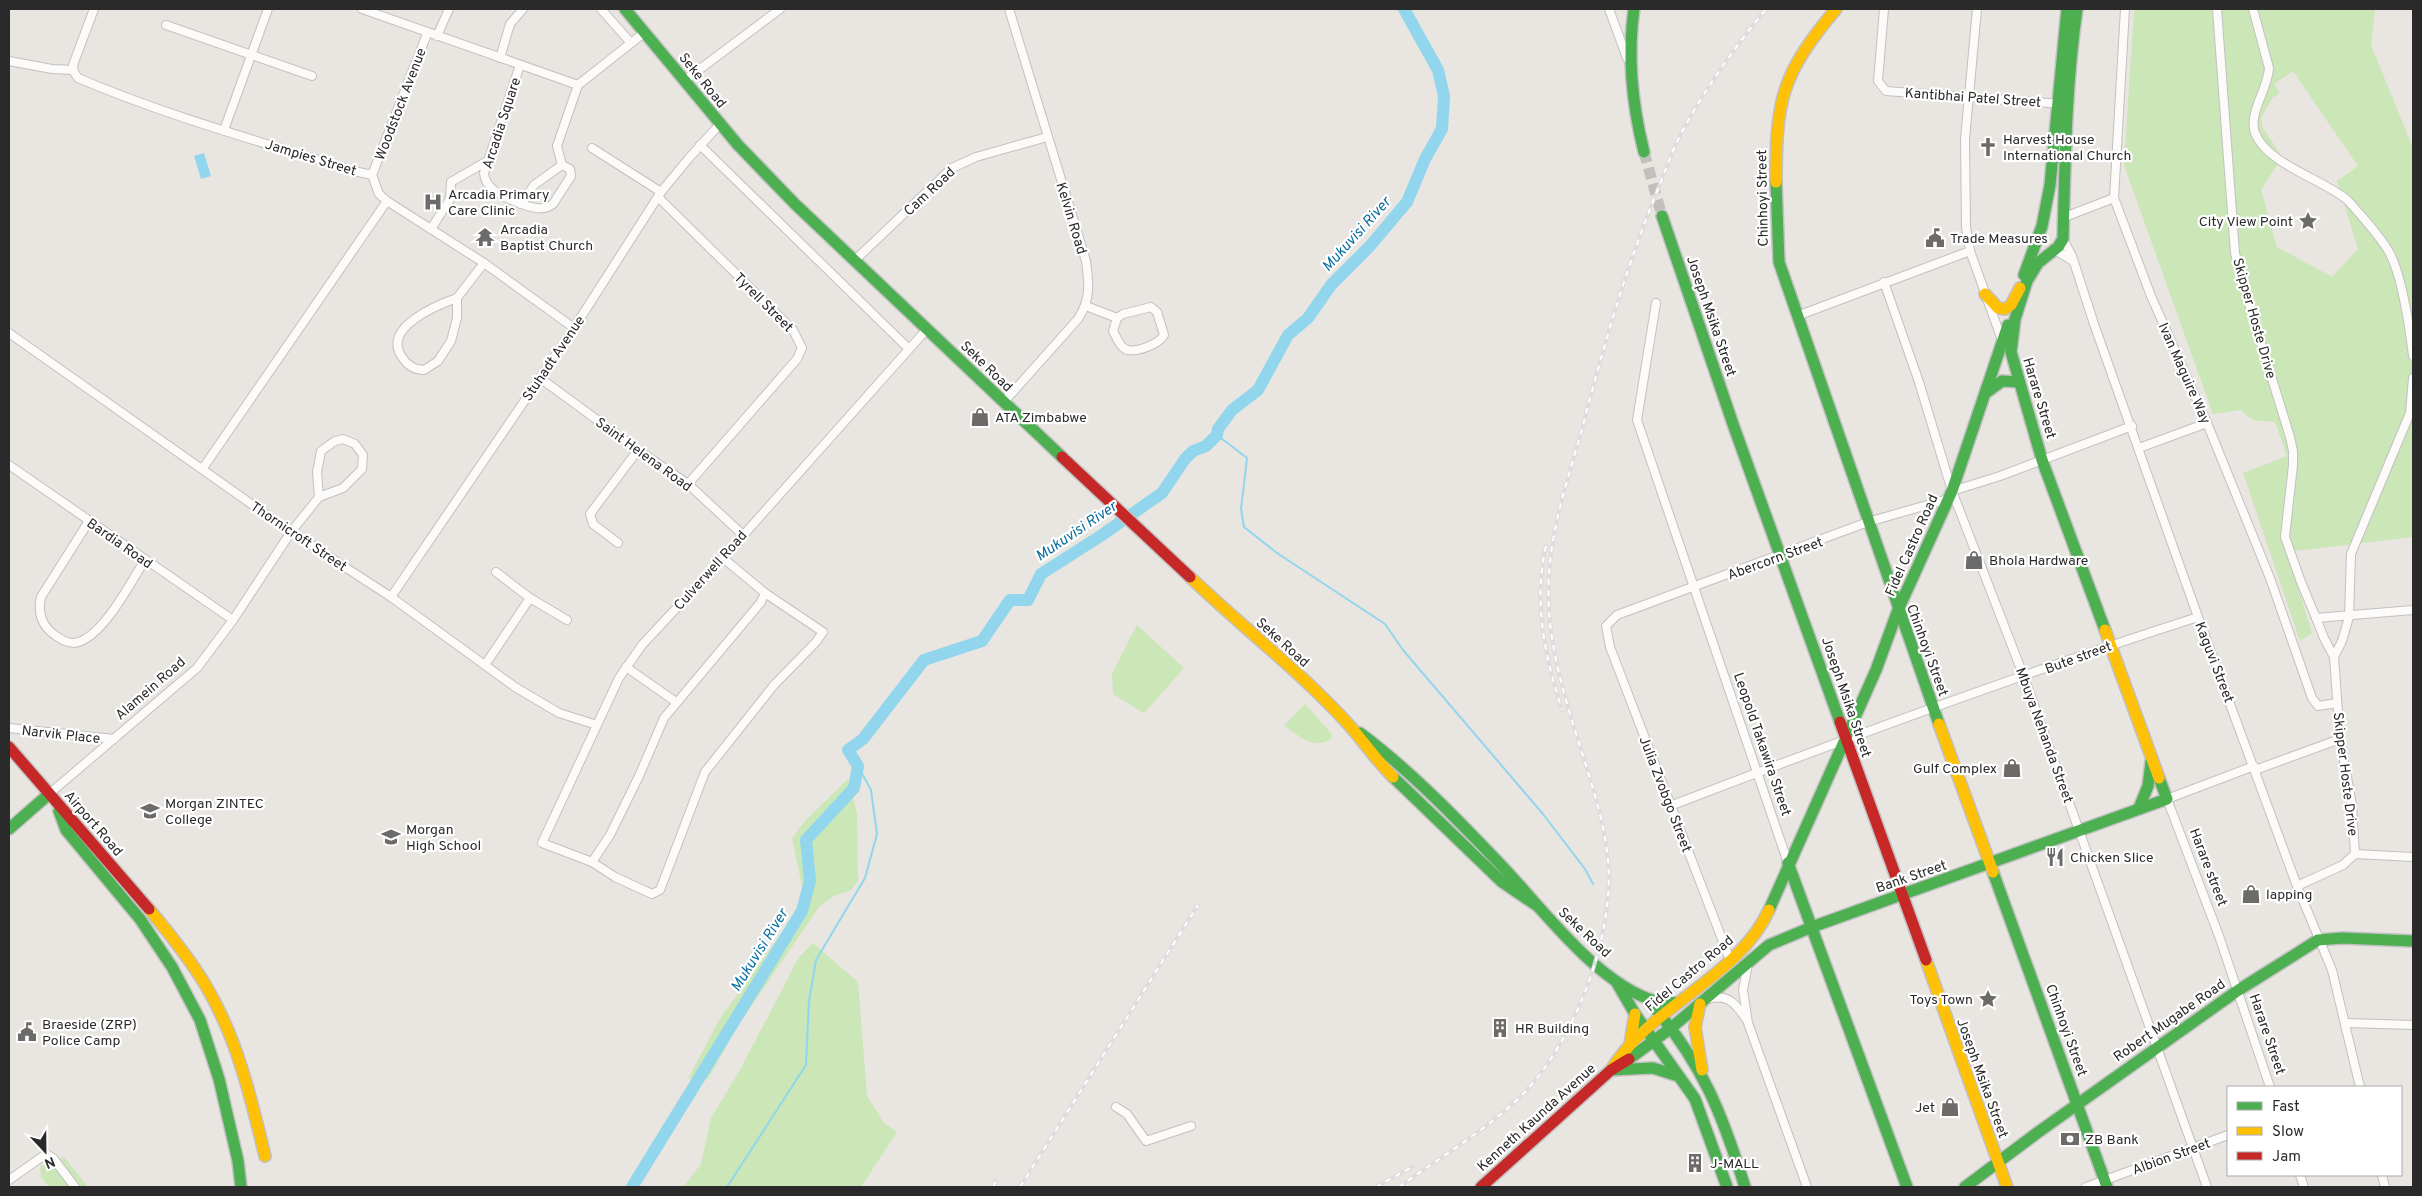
<svg xmlns="http://www.w3.org/2000/svg" width="2422" height="1196" font-family="Overpass,sans-serif">
  <style>
    .green { fill: #cbe6b7; fill-rule: evenodd }
    .water { fill: #91d6ed }
    .lines { fill: none; stroke-linecap: round; stroke-linejoin: round }
    .stream { stroke: #91d6ed; stroke-width: 2 }
    .river { stroke: #91d6ed; stroke-width: 12 }
    .secondary-tunnel { stroke: #c3c0bc; stroke-width: 11; stroke-dasharray: 11 5.5; stroke-linecap: butt }
    .street-casing { stroke: #c2c1c2; stroke-width: 10 }
    .fast-casing { stroke: #c2c1c2; stroke-width: 14 }
    .slow-casing { stroke: #c2c1c2; stroke-width: 14 }
    .jam-casing { stroke: #c2c1c2; stroke-width: 14 }
    .street { stroke: #fcfbfa; stroke-width: 8 }
    .fast { stroke: #4caf50; stroke-width: 11 }
    .slow { stroke: #ffc107; stroke-width: 11 }
    .jam { stroke: #c62828; stroke-width: 11 }
    .rail-casing { stroke: #dddddf; stroke-width: 4 }
    .rail { stroke: #fff; stroke-width: 2; stroke-dasharray: 5.5; stroke-linecap: butt }
    .labels { text-anchor: middle; stroke-width: 4.5; stroke-linejoin: round; paint-order: stroke }
    .street-label { font-size: 14px; fill: #2a2a2a; stroke: #fff }
    .poi-label { font-size: 14px; fill: #2a2a2a; stroke: #fff; text-anchor: start }
    .water-label { font-size: 15px; font-style: italic; fill: #086da1; stroke: #fff }
  </style>
  <rect width="100%" height="100%" fill="#e9e5e0"/>
  <g class="green">
    <path d="M2134,9H2373L2375,12L2371,45L2413,148V537L2287,552L2312,633L2300,641L2243,473L2287,456L2275,422L2253,420L2240,410L2213,414L2124,165ZM2293,71L2358,166L2337,181L2358,249L2332,277L2277,247L2261,190L2282,157L2263,128L2261,118L2273,97L2280,93L2274,84Z"/>
    <polygon points="1137,625 1184,668 1144,713 1113,694 1112,674"/>
    <path d="M1305,704L1331,733L1332,738C1313,751 1302,737 1284,726Z"/>
    <polygon points="848,779 857,813 858,881 851,890 834,896 819,907 737,1027 708,1079 688,1079 719,1020 805,900 792,838 805,821"/>
    <polygon points="813,943 858,982 867,1096 884,1123 897,1132 861,1187 683,1187 701,1164 711,1118 740,1070 799,957"/>
    <polygon points="64,1157 88,1187 49,1187 41,1177 40,1166"/>
  </g>
  <polygon class="water" points="204,153 211,176 201,179 194,156"/>
  <g class="lines">
    <g class="stream">
      <polyline points="1217,435 1247,458 1241,509 1244,527 1277,553 1385,624 1403,650 1543,814 1585,869 1593,884"/>
      <polyline points="727,1187 806,1065 809,1001 816,960 865,878 877,834 871,790 858,766"/>
    </g>
    <polyline class="river" points="632,1187 802,911 810,881 806,840 854,788 858,766 848,750 863,739 924,660 982,641 1010,600 1028,600 1041,574 1102,535 1162,493 1185,459 1193,451 1206,446 1217,435 1218,429 1232,410 1258,390 1288,335 1308,318 1331,285 1370,246 1407,202 1425,159 1442,129 1444,96 1438,70 1404,9"/>
    <polyline class="secondary-tunnel" points="1644,152 1662,216"/>
    <g class="street-casing">
      <g id="street">
        <path d="M94,9L73,65L74,72L78,78C167,116 262,142 354,171L372,175L379,194L387,201L484,263L574,328"/>
        <polyline points="362,9 578,85"/>
        <polyline points="601,9 631,43"/>
        <polyline points="1609,9 1627,58"/>
        <polyline points="1884,9 1878,81 1886,91 2061,104"/>
        <polyline points="1977,9 1965,139 1966,227 1970,251 2003,343"/>
        <polyline points="2125,9 2114,198 2151,296 2207,423 2270,578 2312,698 2318,706 2337,703"/>
        <polyline points="2217,9 2235,253 2245,291 2290,437 2293,451 2293,465 2285,537 2301,582 2316,618 2413,610"/>
        <path d="M2253,9L2269,68C2268,89 2248,113 2255,133C2267,164 2322,179 2346,199C2351,203 2355,209 2359,213C2370,226 2381,238 2389,252C2402,275 2410,330 2413,356"/>
        <polyline points="166,25 312,76"/>
        <polyline points="437,36 449,9"/>
        <polyline points="500,58 510,24 523,9"/>
        <polyline points="9,61 52,69 73,70"/>
        <path d="M520,65L484,173C485,191 507,198 521,204L534,185L562,165L557,146L578,85L645,32"/>
        <polyline points="684,81 780,9"/>
        <polyline points="224,130 268,9"/>
        <polyline points="700,145 909,349"/>
        <polyline points="592,148 661,192"/>
        <polyline points="372,175 427,34"/>
        <polyline points="658,197 793,330 802,348 797,359 688,484"/>
        <path d="M521,204C532,207 543,212 553,204L571,176L570,169L562,165"/>
        <polyline points="2062,218 2114,198"/>
        <polyline points="431,229 450,199 451,182 489,160"/>
        <polyline points="2063,239 2072,256 2094,324 2198,617 2297,886 2332,970 2360,1087"/>
        <polyline points="2055,250 2073,261"/>
        <polyline points="854,261 952,168 976,157 1047,137"/>
        <polyline points="1884,282 1919,382 1952,491 2024,677 2207,1187"/>
        <path d="M457,298C437,305 381,328 402,357C407,365 414,370 424,370L438,361L451,341L457,318V298L484,263"/>
        <polyline points="1656,303 1637,420 1788,863"/>
        <path d="M1086,306L1117,318L1113,331C1116,336 1119,345 1124,348C1133,355 1159,344 1164,335L1157,312L1151,307L1123,314L1117,318"/>
        <polyline points="1797,316 1970,251"/>
        <polyline points="9,333 291,532 391,597 515,687 559,713 597,725"/>
        <polyline points="540,378 638,450 688,484 743,535"/>
        <path d="M1003,403L1078,319C1091,299 1089,283 1086,261L1009,9"/>
        <polyline points="2139,448 2207,423"/>
        <polyline points="9,465 233,620"/>
        <polyline points="203,468 387,201"/>
        <polyline points="1952,491 2000,476 2132,426"/>
        <path d="M89,521L41,597C38,610 40,622 51,632C58,638 65,643 74,643C102,640 131,581 145,560"/>
        <polyline points="618,543 593,524 590,514 638,450"/>
        <polyline points="496,572 530,598 567,620"/>
        <polyline points="765,593 761,602 664,718 639,776 610,835 592,862 542,843 619,678 642,645 723,558 927,329"/>
        <polyline points="391,597 574,328 661,192 689,158 720,124"/>
        <polyline points="2316,618 2324,638 2334,657"/>
        <polyline points="485,665 530,598"/>
        <polyline points="626,667 676,702"/>
        <polyline points="9,728 114,739"/>
        <polyline points="2254,766 2167,799 2219,936 2270,1087"/>
        <polyline points="2255,770 2340,739"/>
        <polyline points="49,794 197,668 233,620 291,532 319,497 343,488 362,469 363,455 355,444 343,439 335,441 321,451 317,472 319,497"/>
        <path d="M1670,806C1844,739 2020,674 2198,617"/>
        <polyline points="2355,854 2413,857"/>
        <polyline points="592,862 615,877 652,894 660,890 705,772 774,685 816,642 823,632 765,593 723,558"/>
        <polyline points="2297,886 2343,865 2355,854 2352,805 2340,739 2334,657 2342,641 2349,617 2351,554 2410,413 2413,378"/>
        <polyline points="1730,960 1610,647 1606,626 1617,615 1868,522 1948,499"/>
        <polyline points="1748,964 1743,990 1748,1023 1807,1187"/>
        <path d="M1708,999C1728,993 1736,1004 1746,1019"/>
        <polyline points="2346,1023 2413,1025"/>
        <polyline points="1116,1107 1127,1114 1146,1141 1191,1126"/>
        <polyline points="2300,1175 2304,1187"/>
        <polyline points="2382,1175 2385,1187"/>
        <polyline points="9,1180 46,1154 53,1158 75,1187"/>
        <polyline points="2086,1187 2228,1135"/>
      </g>
    </g>
    <g class="fast-casing">
      <g id="fast">
        <polyline points="625,9 738,145 795,204 1062,457"/>
        <path d="M1634,9C1627,58 1632,104 1644,152"/>
        <path d="M2077,9C2066,85 2065,162 2063,239L2058,247L2038,263L2027,281L2015,319L2011,352L2042,460L2105,630"/>
        <polyline points="1776,182 1779,262 1939,724"/>
        <polyline points="1662,216 1734,427 1840,722"/>
        <polyline points="2024,275 2042,226 2050,185 2067,9"/>
        <polyline points="1987,392 2002,381 2019,382"/>
        <path d="M1360,733C1411,771 1457,819 1501,865C1542,908 1597,984 1655,1001C1662,1003 1671,1002 1678,1003"/>
        <polyline points="1393,777 1502,882 1536,905"/>
        <polyline points="2139,808 2148,786 2151,762"/>
        <polyline points="59,811 66,830 140,919 172,967 200,1020 219,1079 238,1161 241,1187"/>
        <polyline points="9,829 49,794"/>
        <polyline points="1788,863 1907,1187"/>
        <polyline points="1993,872 2107,1187"/>
        <polyline points="1769,910 1876,670 1898,610 1952,491 2008,325"/>
        <polyline points="1617,983 1635,1014 1695,1099 1727,1187"/>
        <path d="M1649,1001C1702,1063 1721,1110 1745,1187"/>
        <polyline points="1629,1059 1671,1028 1769,945 1812,927 2167,799 2159,778"/>
        <polyline points="1611,1070 1653,1068 1678,1076"/>
        <polyline points="1965,1187 2037,1133 2237,991 2318,940 2342,938 2413,941"/>
      </g>
    </g>
    <g class="slow-casing">
      <g id="slow">
        <path d="M1776,182C1776,98 1782,74 1836,9"/>
        <polyline points="1985,294 1998,308 2005,309 2011,305 2020,288"/>
        <path d="M1190,577C1242,627 1300,671 1349,725C1364,742 1376,760 1393,777"/>
        <polyline points="2105,630 2159,778"/>
        <polyline points="1939,724 1993,872"/>
        <path d="M149,909C169,933 190,959 206,986C237,1038 251,1098 265,1156"/>
        <polyline points="1926,960 2007,1187"/>
        <polyline points="1700,1004 1695,1027 1702,1070"/>
        <polyline points="1630,1044 1635,1014"/>
        <path d="M1611,1070C1650,1006 1738,978 1769,910"/>
      </g>
    </g>
    <g class="jam-casing">
      <g id="jam">
        <polyline points="1062,457 1190,577"/>
        <polyline points="1840,722 1926,960"/>
        <polyline points="9,747 149,909"/>
        <polyline points="1481,1187 1611,1070 1629,1059"/>
      </g>
    </g>
    <use href="#street" class="street"/>
    <use href="#fast" class="fast"/>
    <use href="#slow" class="slow"/>
    <use href="#jam" class="jam"/>
    <g class="rail-casing">
      <g id="rail">
        <path d="M1546,546C1533,603 1545,656 1562,710"/>
        <polyline points="993,1187 996,1181"/>
        <polyline points="1020,1187 1198,905"/>
        <polyline points="1376,1187 1412,1167"/>
        <path d="M1399,1187C1439,1158 1485,1131 1521,1096C1574,1043 1615,936 1608,860C1606,839 1601,816 1595,796C1575,724 1544,652 1549,577C1551,527 1569,476 1582,429C1603,348 1626,267 1658,189C1666,169 1673,148 1684,128C1707,86 1735,47 1766,9"/>
      </g>
    </g>
    <use href="#rail" class="rail"/>
  </g>
  <defs>
    <g id="church-bare" transform="scale(1.5)"><path d="M-1.2-6h2.4v3.5h3.3v2.4h-3.3V6h-2.4V-.1h-3.3v-2.4h3.3Z" fill="#6d6b6a" stroke="#fff" stroke-width="2.5" paint-order="stroke"/></g>
    <g id="hospital-bare" transform="scale(1.5)"><path d="M-5-5h3v3.5h4V-5h3V5h-3V1.5h-4V5h-3Z" fill="#6d6b6a" stroke="#fff" stroke-width="2.5" paint-order="stroke"/></g>
    <g id="sight-bare" transform="scale(1.5)"><path d="M0-6L1.8-2.2L6-1.7L2.9 1.2L3.7 5.4L0 3.3L-3.7 5.4L-2.9 1.2L-6-1.7L-1.8-2.2Z" fill="#6d6b6a" stroke="#fff" stroke-width="2.5" paint-order="stroke"/></g>
    <g id="temple-bare" transform="scale(1.5)"><path d="M0-6L5-2H3V0L6.5 2.5H4V6H1.5V3h-3V6H-4V2.5H-6.5L-3 0V-2H-5Z" fill="#6d6b6a" stroke="#fff" stroke-width="2.5" paint-order="stroke"/></g>
    <g id="civic-bare" transform="scale(1.5)"><path d="M-.6-6.5H3V-4.5H.6V-3L4-1V1h2V6H-6V1h2V-1L-.6-3ZM-1.2 2.5V6h2.4V2.5Z" fill="#6d6b6a" stroke="#fff" stroke-width="2.5" paint-order="stroke"/></g>
    <g id="shop-bare" transform="scale(1.5)"><path d="M-5-2.5h2.3a2.7 3.5 0 0 1 5.4 0H5L5.5 6h-11ZM-1.5-2.5h3a1.5 2.3 0 0 0-3 0Z" fill="#6d6b6a" stroke="#fff" stroke-width="2.5" paint-order="stroke"/></g>
    <g id="school-bare" transform="scale(1.5)"><path d="M0-5L7-2L0 1L-7-2ZM-4 1L0 2.5L4 1V4Q0 6-4 4Z" fill="#6d6b6a" stroke="#fff" stroke-width="2.5" paint-order="stroke"/></g>
    <g id="restaurant-bare" transform="scale(1.5)"><path d="M-5-6h1v4h1v-4h1v4h1v-4h1v5L-1.5 .5V6h-2V.5L-5-1ZM5-6V6H3V1.5H1.5Q1.5-4 5-6Z" fill="#6d6b6a" stroke="#fff" stroke-width="2.5" paint-order="stroke"/></g>
    <g id="building-bare" transform="scale(1.5)"><path d="M-4-6H4V6H1V3H-1V6H-4ZM-2.5-4.3h1.7v1.8h-1.7ZM.8-4.3h1.7v1.8H.8ZM-2.5-1h1.7V.8h-1.7ZM.8-1h1.7V.8H.8Z" fill="#6d6b6a" stroke="#fff" stroke-width="2.5" paint-order="stroke"/></g>
    <g id="bank-bare" transform="scale(1.5)"><path d="M-6-4H6V4H-6ZM0-2.3a2.3 2.3 0 1 0 0 4.6a2.3 2.3 0 1 0 0-4.6Z" fill="#6d6b6a" stroke="#fff" stroke-width="2.5" paint-order="stroke"/></g>
  </defs>
  <g fill-rule="evenodd">
    <use href="#church-bare" x="1988" y="147"/>
    <use href="#hospital-bare" x="433" y="202"/>
    <use href="#sight-bare" x="2308" y="221"/>
    <use href="#temple-bare" x="485" y="237"/>
    <use href="#civic-bare" x="1935" y="238"/>
    <use href="#shop-bare" x="980" y="417"/>
    <use href="#shop-bare" x="1974" y="560"/>
    <use href="#shop-bare" x="2012" y="768"/>
    <use href="#school-bare" x="150" y="811"/>
    <use href="#school-bare" x="391" y="837"/>
    <use href="#restaurant-bare" x="2055" y="857"/>
    <use href="#shop-bare" x="2251" y="894"/>
    <use href="#sight-bare" x="1988" y="999"/>
    <use href="#building-bare" x="1500" y="1028"/>
    <use href="#civic-bare" x="27" y="1032"/>
    <use href="#shop-bare" x="1950" y="1107"/>
    <use href="#bank-bare" x="2070" y="1139"/>
    <use href="#building-bare" x="1695" y="1163"/>
  </g>
  <g class="labels">
    <g class="street-label">
      <text transform="translate(703 80) rotate(51)" y="5">Seke Road</text>
      <text transform="translate(1973 97) rotate(4)" y="5">Kantibhai Patel Street</text>
      <text transform="translate(400 104) rotate(-69)" y="5">Woodstock Avenue</text>
      <text transform="translate(501 123) rotate(-72)" y="5">Arcadia Square</text>
      <text transform="translate(311 157) rotate(17)" y="5">Jampies Street</text>
      <text transform="translate(929 191) rotate(-43)" y="5">Cam Road</text>
      <text transform="translate(1762 198) rotate(-91)" y="5">Chinhoyi Street</text>
      <text transform="translate(1072 218) rotate(73)" y="5">Kelvin Road</text>
      <text transform="translate(764 302) rotate(45)" y="5">Tyrell Street</text>
      <text transform="translate(1712 316) rotate(71)" y="5">Joseph Msika Street</text>
      <text transform="translate(2255 318) rotate(74)" y="5">Skipper Hoste Drive</text>
      <text transform="translate(553 358) rotate(-56)" y="5">Stuhadt Avenue</text>
      <text transform="translate(987 366) rotate(44)" y="5">Seke Road</text>
      <text transform="translate(2185 373) rotate(66)" y="5">Ivan Maguire Way</text>
      <text transform="translate(2040 398) rotate(73)" y="5">Harare Street</text>
      <text transform="translate(644 454) rotate(36)" y="5">Saint Helena Road</text>
      <text transform="translate(299 536) rotate(34)" y="5">Thornicroft Street</text>
      <text transform="translate(120 543) rotate(35)" y="5">Bardia Road</text>
      <text transform="translate(1911 545) rotate(-66)" y="5">Fidel Castro Road</text>
      <text transform="translate(1775 558) rotate(-20)" y="5">Abercorn Street</text>
      <text transform="translate(710 570) rotate(-48)" y="5">Culverwell Road</text>
      <text transform="translate(1283 642) rotate(42)" y="5">Seke Road</text>
      <text transform="translate(1928 650) rotate(70)" y="5">Chinhoyi Street</text>
      <text transform="translate(2078 657) rotate(-20)" y="5">Bute street</text>
      <text transform="translate(2215 662) rotate(69)" y="5">Kaguvi Street</text>
      <text transform="translate(150 688) rotate(-41)" y="5">Alamein Road</text>
      <text transform="translate(1847 697) rotate(71)" y="5">Joseph Msika Street</text>
      <text transform="translate(61 734) rotate(6)" y="5">Narvik Place</text>
      <text transform="translate(2045 735) rotate(70)" y="5">Mbuya Nehanda Street</text>
      <text transform="translate(1763 744) rotate(71)" y="5">Leopold Takawira Street</text>
      <text transform="translate(2346 774) rotate(83)" y="5">Skipper Hoste Drive</text>
      <text transform="translate(1666 794) rotate(69)" y="5">Julia Zvobgo Street</text>
      <text transform="translate(94 823) rotate(49)" y="5">Airport Road</text>
      <text transform="translate(2209 867) rotate(69)" y="5">Harare street</text>
      <text transform="translate(1911 876) rotate(-19)" y="5">Bank Street</text>
      <text transform="translate(1585 932) rotate(43)" y="5">Seke Road</text>
      <text transform="translate(1689 973) rotate(-40)" y="5">Fidel Castro Road</text>
      <text transform="translate(2169 1020) rotate(-35)" y="5">Robert Mugabe Road</text>
      <text transform="translate(2067 1030) rotate(70)" y="5">Chinhoyi Street</text>
      <text transform="translate(2268 1034) rotate(71)" y="5">Harare Street</text>
      <text transform="translate(1983 1078) rotate(70)" y="5">Joseph Msika Street</text>
      <text transform="translate(1536 1117) rotate(-42)" y="5">Kenneth Kaunda Avenue</text>
      <text transform="translate(2171 1156) rotate(-20)" y="5">Albion Street</text>
    </g>
    <g class="poi-label">
      <text x="2003" y="144">Harvest House<tspan x="2003" dy="16">International Church</tspan></text>
      <text x="448" y="199">Arcadia Primary<tspan x="448" dy="16">Care Clinic</tspan></text>
      <text x="2293" y="226" text-anchor="end">City View Point</text>
      <text x="500" y="234">Arcadia<tspan x="500" dy="16">Baptist Church</tspan></text>
      <text x="1950" y="243">Trade Measures</text>
      <text x="995" y="422">ATA Zimbabwe</text>
      <text x="1989" y="565">Bhola Hardware</text>
      <text x="1997" y="773" text-anchor="end">Gulf Complex</text>
      <text x="165" y="808">Morgan ZINTEC<tspan x="165" dy="16">College</tspan></text>
      <text x="406" y="834">Morgan<tspan x="406" dy="16">High School</tspan></text>
      <text x="2070" y="862">Chicken Slice</text>
      <text x="2266" y="899">lapping</text>
      <text x="1973" y="1004" text-anchor="end">Toys Town</text>
      <text x="42" y="1029">Braeside (ZRP)<tspan x="42" dy="16">Police Camp</tspan></text>
      <text x="1515" y="1033">HR Building</text>
      <text x="1935" y="1112" text-anchor="end">Jet</text>
      <text x="2085" y="1144">ZB Bank</text>
      <text x="1710" y="1168">J-MALL</text>
    </g>
    <g class="water-label">
      <text transform="translate(1356 234) rotate(-48)" y="5">Mukuvisi River</text>
      <text transform="translate(1076 531) rotate(-34)" y="5">Mukuvisi River</text>
      <text transform="translate(759 950) rotate(-58)" y="5">Mukuvisi River</text>
    </g>
  </g>
  <rect width="2422" height="1196" fill="none" stroke="#2a2a2a" stroke-width="20"/>
  <rect x="2227" y="1086" width="175" height="90" fill="#ffffff" stroke="#aaaaaa"/>
  <rect x="2237" y="1102" width="25" height="8" fill="#4caf50" stroke="#aaaaaa"/>
  <text x="2272" y="1111" font-size="15" fill="#2a2a2a">Fast</text>
  <rect x="2237" y="1127" width="25" height="8" fill="#ffc107" stroke="#aaaaaa"/>
  <text x="2272" y="1136" font-size="15" fill="#2a2a2a">Slow</text>
  <rect x="2237" y="1152" width="25" height="8" fill="#c62828" stroke="#aaaaaa"/>
  <text x="2272" y="1161" font-size="15" fill="#2a2a2a">Jam</text>
  <g transform="translate(45 1151) rotate(158)" stroke="#ffffff" stroke-width="4" paint-order="stroke">
  <path d="M0-4L9 19L0 12L-9 19Z" fill="#2a2a2a"/>
  <text y="-8" font-size="14" font-weight="bold" text-anchor="middle" fill="#2a2a2a">N</text>
  </g>
</svg>
